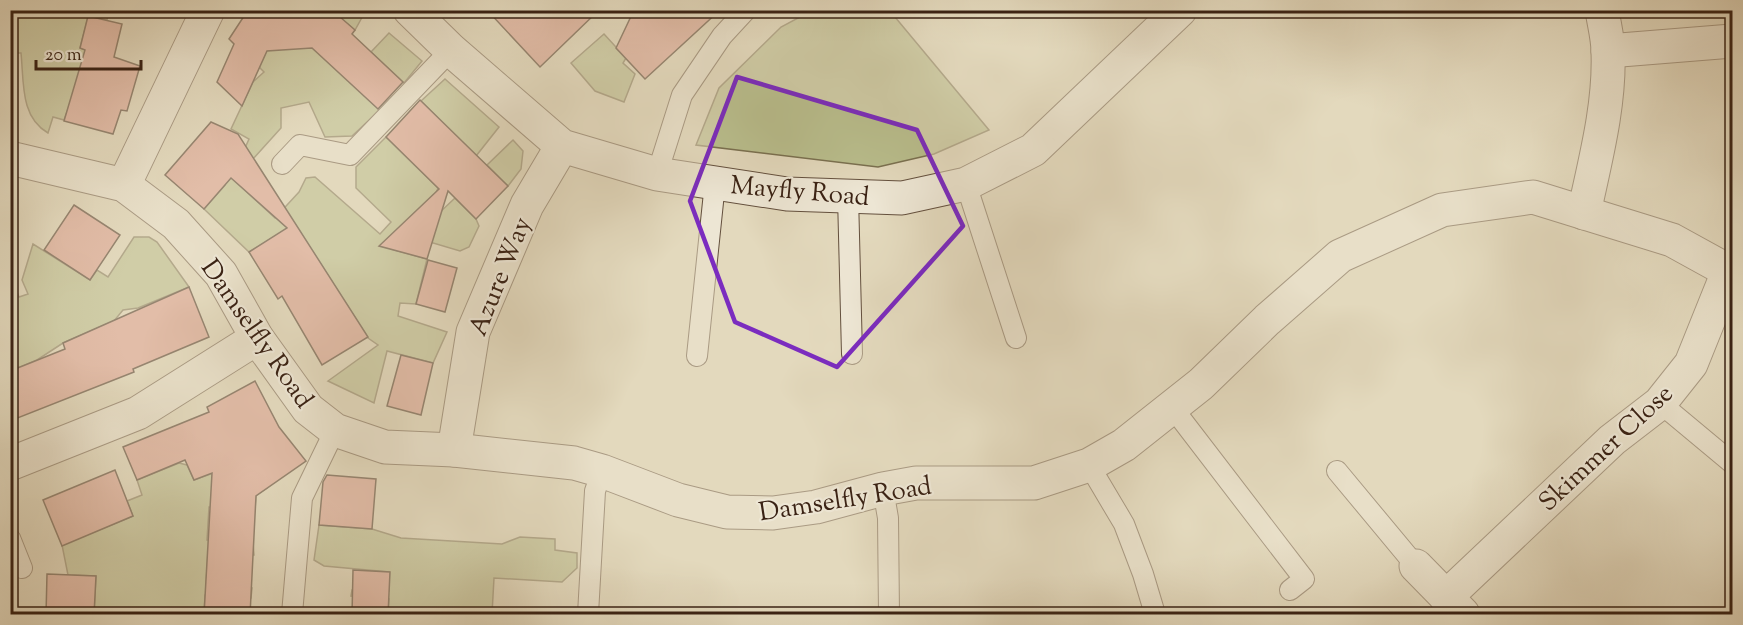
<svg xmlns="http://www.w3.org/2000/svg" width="1743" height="625" font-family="'Sorts Mill Goudy',serif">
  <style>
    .green { fill: #b9be8d; stroke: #7a7050; stroke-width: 1.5 }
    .building { fill: #df9c8e; stroke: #3a2214; stroke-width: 1.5 }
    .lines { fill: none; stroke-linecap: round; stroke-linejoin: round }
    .lane-casing { stroke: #64503e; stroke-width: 22 }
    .street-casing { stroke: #64503e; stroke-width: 35 }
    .lane { stroke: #ede6d4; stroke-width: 20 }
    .street { stroke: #ede6d4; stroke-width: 33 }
    .marked { fill: none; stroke: #7b2cbf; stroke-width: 4.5; stroke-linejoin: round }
    .labels { text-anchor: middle; stroke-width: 4.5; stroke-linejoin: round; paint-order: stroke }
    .street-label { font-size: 26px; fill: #3a2214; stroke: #ede6d4 }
  </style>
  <rect width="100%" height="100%" fill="#e3d9bd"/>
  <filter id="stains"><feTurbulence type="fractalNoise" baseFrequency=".00333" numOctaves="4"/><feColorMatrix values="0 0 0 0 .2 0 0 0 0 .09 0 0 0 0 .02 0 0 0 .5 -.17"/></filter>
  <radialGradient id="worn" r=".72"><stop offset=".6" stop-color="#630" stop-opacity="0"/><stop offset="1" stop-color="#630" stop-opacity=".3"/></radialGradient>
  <g class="green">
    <polygon points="363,10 365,12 355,30 332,11"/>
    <path d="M14,11L64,17L65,11H109L107,20L88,17L80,48L90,51L64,120L53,117L48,133C20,117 24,82 21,53H11V25Z"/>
    <polygon points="811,11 890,11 989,130 934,154 878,167 696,145 719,88 781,27"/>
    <polygon points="389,33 422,61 404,83 371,52"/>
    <polygon points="604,34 626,58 623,63 635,74 624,102 595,91 571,63"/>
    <polygon points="306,39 380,110 352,136 325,137 309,102 281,108 281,128 234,180 275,218 299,192 306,178 315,177 380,234 391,222 356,188 356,167 386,137 438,188 420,231 455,198 476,219 479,226 469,247 460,251 396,232 391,249 427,259 416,304 400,303 398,316 447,332 433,363 387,351 374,403 328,381 378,345 368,338 295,224 249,252 204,209 225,185 200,162 236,168 249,139 231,129 253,82 264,72 252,60 268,42"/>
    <polygon points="445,79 499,127 476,156 421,101"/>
    <polygon points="513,140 523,151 521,169 508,186 487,165"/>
    <polygon points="134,237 149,237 157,242 189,287 138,308 123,310 114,321 63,343 37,360 11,371 11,243 16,244 13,282 19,297 28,294 22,280 33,244 90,280 97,270 108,277"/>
    <polygon points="249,460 267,488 256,495 255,510 209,507 207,540 253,543 254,555 208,552 206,585 252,588 251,598 205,595 204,614 94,614 96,576 68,575 62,545 133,516 127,501 142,495 137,480 179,463 187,465 194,480"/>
    <polygon points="319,525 372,529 401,538 502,544 520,537 555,539 555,550 577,553 577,568 562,582 494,578 492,614 388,614 389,599 351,596 352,590 389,591 389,572 324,566 314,560"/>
  </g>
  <g class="building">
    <polygon points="248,10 332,10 355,30 352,34 403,82 378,109 312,48 267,51 242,106 217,82 234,44 229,39"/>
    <polygon points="487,10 599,10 540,67"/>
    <polygon points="634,10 720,10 645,79 616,48"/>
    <polygon points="88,16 122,24 114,57 140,66 127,111 121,110 113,134 64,121 85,50 80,48"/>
    <polygon points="420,100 508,186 476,219 448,191 427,259 379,246 439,189 386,137"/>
    <polygon points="211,122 238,134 368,337 322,365 282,296 278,299 249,252 287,228 231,178 204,209 165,175"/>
    <polygon points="74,205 120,235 90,280 44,250"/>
    <polygon points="428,260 457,268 445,312 416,304"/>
    <polygon points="189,287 209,337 133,369 134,372 10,421 10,371 65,349 63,343"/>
    <polygon points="401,355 433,363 421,415 387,406"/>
    <polygon points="255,381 279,427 306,461 256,496 250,615 204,615 212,473 194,480 185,460 137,480 123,447 209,412 207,407"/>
    <polygon points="115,470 133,516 62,546 43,500"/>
    <polygon points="327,475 376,479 372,529 319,525 323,482"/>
    <polygon points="353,570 390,572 388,615 352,615"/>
    <polygon points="47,574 96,576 94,615 46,615"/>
  </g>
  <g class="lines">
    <g class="lane-casing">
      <g id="lane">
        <polyline points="282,164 300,145 350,155 451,50"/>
        <polyline points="657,174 682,95 722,36 746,10"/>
        <polyline points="966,184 1016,338"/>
        <polyline points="848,196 852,354"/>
        <polyline points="697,356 715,183"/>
        <polyline points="1660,403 1732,463"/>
        <polyline points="1172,407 1304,579 1290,590"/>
        <polyline points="1089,465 1124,524 1143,574 1155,614"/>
        <polyline points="1337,471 1416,566"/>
        <polyline points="883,489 888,518 889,614"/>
        <polyline points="10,538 22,568"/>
        <polyline points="292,614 302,498 335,430"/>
        <polyline points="588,614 595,491 602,471"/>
      </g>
    </g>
    <g class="street-casing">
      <g id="street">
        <polyline points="410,10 451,50 562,146 657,174 787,194 902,198 966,184 1033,150 1180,10"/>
        <polyline points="1608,51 1732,41"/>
        <polyline points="10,158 124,185 176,224 221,274 257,338 308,409 335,430 385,447 454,450 574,463 602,471 678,500 727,512 773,513 816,507 883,489 916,483 1034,483 1089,465 1124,445 1201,384 1267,320 1340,256 1442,210 1533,197 1672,240 1732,273"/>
        <polyline points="124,185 208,10"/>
        <path d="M1584,213C1595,161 1610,106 1608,52C1608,38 1604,24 1602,10"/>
        <polyline points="454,450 473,332 527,205 562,146"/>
        <polyline points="10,464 138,413 257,338"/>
        <polyline points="1416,566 1463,614"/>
        <polyline points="1446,597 1612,440 1660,403 1691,364 1728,272"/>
      </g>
    </g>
    <use href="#lane" class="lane"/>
    <use href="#street" class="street"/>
  </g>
  <path d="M0 0H1743V625H0ZM737,77L917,130L963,226L837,367L735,322L690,201Z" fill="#e3d9bd" fill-opacity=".55" fill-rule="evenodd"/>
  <path class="marked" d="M737,77L917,130L963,226L837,367L735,322L690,201Z"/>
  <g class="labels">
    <g class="street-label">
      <text transform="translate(800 190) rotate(5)" y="9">Mayfly Road</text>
      <text transform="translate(499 276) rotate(-68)" y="9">Azure Way</text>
      <text transform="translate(258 333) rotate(55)" y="9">Damselfly Road</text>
      <text transform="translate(1605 447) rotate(-43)" y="9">Skimmer Close</text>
      <text transform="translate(845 498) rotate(-9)" y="9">Damselfly Road</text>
    </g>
  </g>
  <rect width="1743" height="625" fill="none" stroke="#e3d9bd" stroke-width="36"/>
  <rect x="12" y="12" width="1719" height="601" fill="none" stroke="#3a2214" stroke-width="3"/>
  <rect x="18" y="18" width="1707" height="589" fill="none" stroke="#3a2214" stroke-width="1.5"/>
  <path d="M36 60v9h105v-9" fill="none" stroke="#3a2214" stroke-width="3"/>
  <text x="45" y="60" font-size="18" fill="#3a2214" stroke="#ede6d4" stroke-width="4.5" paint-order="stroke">20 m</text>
  <rect width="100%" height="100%" filter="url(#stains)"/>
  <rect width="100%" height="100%" fill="url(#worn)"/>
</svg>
